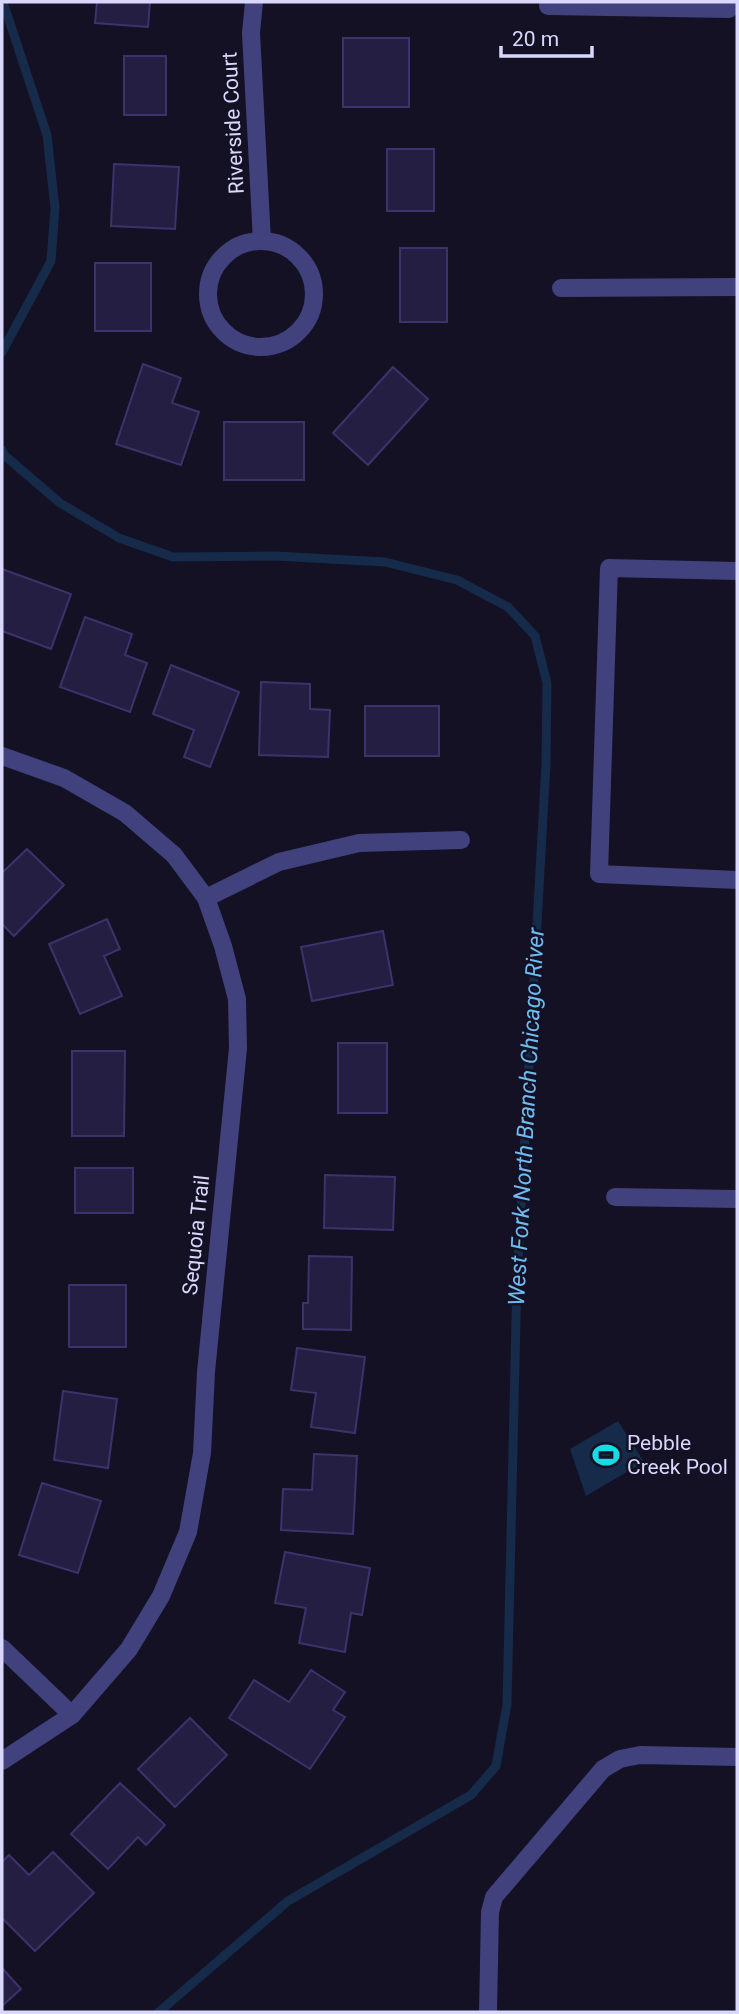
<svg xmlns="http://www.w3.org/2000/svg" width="739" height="2014" font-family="Roboto,sans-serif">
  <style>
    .water { fill: #152b49 }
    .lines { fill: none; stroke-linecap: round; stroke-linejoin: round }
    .stream { stroke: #152b49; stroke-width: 9 }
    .building { fill: #241f42; stroke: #3b336c; stroke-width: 2 }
    .minor { stroke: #40417d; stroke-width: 18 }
    .labels { text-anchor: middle; stroke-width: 5; stroke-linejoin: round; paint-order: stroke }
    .street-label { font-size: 21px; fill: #d9d7fb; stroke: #131123 }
    .poi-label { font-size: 21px; fill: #d9d7fb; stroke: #131123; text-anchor: start }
    .water-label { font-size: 23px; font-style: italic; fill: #6fbbf1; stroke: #131123 }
  </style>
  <rect width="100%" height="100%" fill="#131123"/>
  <polygon class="water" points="618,1421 644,1462 586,1496 570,1449"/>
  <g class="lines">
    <g class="stream">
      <polyline points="2,352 51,261 55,208 47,135 3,2"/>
      <polyline points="2,450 4,455 60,503 119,538 173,557 275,556 385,562 457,580 508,607 535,636 547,683 546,764 517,1278 507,1704 496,1766 471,1795 288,1901 159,2012"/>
    </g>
  </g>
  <g class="building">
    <polygon points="97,2 150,2 148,27 95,23"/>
    <rect x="343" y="38" width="66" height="69"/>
    <rect x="124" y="56" width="42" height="59"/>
    <rect x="387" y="149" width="47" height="62"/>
    <polygon points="114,164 179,167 175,229 111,226"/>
    <rect x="400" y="248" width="47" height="74"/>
    <rect x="95" y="263" width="56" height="68"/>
    <polygon points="143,364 181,378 172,403 199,412 181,465 116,444"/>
    <polygon points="393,367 428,399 368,465 333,433"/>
    <rect x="224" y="422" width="80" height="58"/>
    <polygon points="2,569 71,594 51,649 2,631"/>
    <polygon points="85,617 132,634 125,655 147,663 130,712 60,687"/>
    <polygon points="171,665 239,692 210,767 184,757 194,730 153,714"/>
    <polygon points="261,682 310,684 310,709 330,710 328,757 259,755"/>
    <rect x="365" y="706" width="74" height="50"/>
    <polygon points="27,849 64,885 14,936 2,924 2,873"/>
    <polygon points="107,919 120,949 104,956 122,996 80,1014 49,944"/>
    <polygon points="383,931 393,985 312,1001 301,947"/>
    <rect x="338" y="1043" width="49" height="70"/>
    <polygon points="72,1051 125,1051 124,1136 72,1136"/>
    <rect x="75" y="1168" width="58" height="45"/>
    <polygon points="325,1175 395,1177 393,1230 324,1228"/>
    <polygon points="309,1256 352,1257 351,1330 303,1329 303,1303 308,1303"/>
    <rect x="69" y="1285" width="57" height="62"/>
    <polygon points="297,1348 365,1357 355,1433 311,1427 316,1393 291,1390"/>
    <polygon points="63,1391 117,1399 108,1468 54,1460"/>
    <polygon points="314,1454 357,1456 353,1534 281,1530 283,1489 312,1490"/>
    <polygon points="42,1483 101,1501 78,1573 19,1555"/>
    <polygon points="285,1552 370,1568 362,1615 351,1613 345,1652 299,1643 306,1608 275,1603"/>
    <polygon points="311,1670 345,1692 333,1710 345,1717 310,1769 229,1718 254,1680 289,1702"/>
    <polygon points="190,1718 227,1755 175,1807 138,1769"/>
    <polygon points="120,1783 165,1825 146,1845 138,1837 108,1869 71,1834"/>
    <polygon points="53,1852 94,1893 35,1951 2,1918 2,1862 9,1855 29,1875"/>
    <polygon points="2,1968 21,1989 2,2006"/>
  </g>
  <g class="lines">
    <g class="minor">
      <polyline points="254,2 251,33 262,241"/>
      <polyline points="548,6 729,9 736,2"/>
      <circle cx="261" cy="294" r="53"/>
      <polyline points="561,288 737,287"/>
      <polyline points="737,571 609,568 599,874 737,880"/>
      <polyline points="2,756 64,778 125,813 174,855 206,898 223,946 237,999 238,1048 206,1372 202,1453 188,1532 161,1596 129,1649 72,1715 2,1761"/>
      <polyline points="206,898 279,862 359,843 461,840"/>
      <polyline points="615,1197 737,1199"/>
      <polyline points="2,1648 72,1715"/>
      <polyline points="488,2012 490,1912 494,1897 603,1769 620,1759 640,1755 737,1757"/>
    </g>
  </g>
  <defs>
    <g id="stadium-bare" transform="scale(2.1)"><path d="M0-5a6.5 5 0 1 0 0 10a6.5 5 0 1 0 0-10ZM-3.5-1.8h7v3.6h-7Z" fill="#17dce7" stroke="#131123" stroke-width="2.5" paint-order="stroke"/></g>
  </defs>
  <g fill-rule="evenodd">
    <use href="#stadium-bare" x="606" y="1455"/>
  </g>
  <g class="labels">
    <g class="street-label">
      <text transform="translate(233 123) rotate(-93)" y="7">Riverside Court</text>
      <text transform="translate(196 1235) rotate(-84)" y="7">Sequoia Trail</text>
    </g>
    <g class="poi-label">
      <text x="627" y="1450">Pebble<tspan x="627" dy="24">Creek Pool</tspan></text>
    </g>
    <g class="water-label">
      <text transform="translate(526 1117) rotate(-87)" y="8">West Fork North Branch Chicago River</text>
    </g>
  </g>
  <rect width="739" height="2014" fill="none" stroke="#d9d7fb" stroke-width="7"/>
  <path d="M501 46v10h91v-10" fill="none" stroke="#d9d7fb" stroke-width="3.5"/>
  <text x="512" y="46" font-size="21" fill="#d9d7fb" stroke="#131123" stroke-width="5" paint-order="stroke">20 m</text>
</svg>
